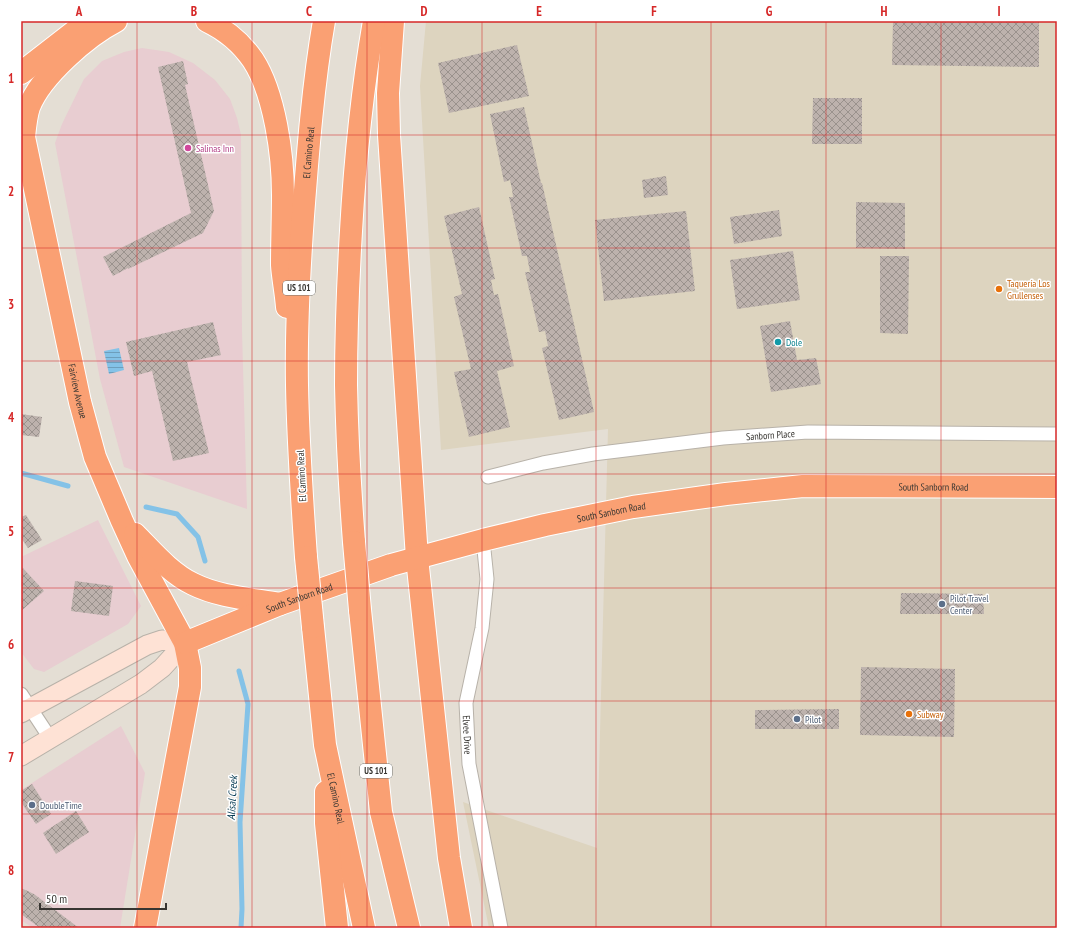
<svg xmlns="http://www.w3.org/2000/svg" width="1078" height="949" font-family="'PT Sans Narrow',sans-serif">
  <style>
    .commercial { fill: #e8cdd1 }
    .industrial { fill: #ddd4bf }
    .water { fill: url(#water-rules) }
    .lines { fill: none; stroke-linecap: round; stroke-linejoin: round }
    .stream { stroke: #84c2e7; stroke-width: 5 }
    .building { fill: url(#building-cross-hatch) }
    .street-casing { stroke: #b8b2a9; stroke-width: 15 }
    .secondary-casing { stroke: #b8b2a9; stroke-width: 21 }
    .highway-casing { stroke: #fff; stroke-width: 24 }
    .street { stroke: #fff; stroke-width: 13 }
    .secondary { stroke: #fee2d5; stroke-width: 19 }
    .highway { stroke: #faa073; stroke-width: 22 }
    .highway-bridge-casing { stroke: #fff; stroke-width: 24; stroke-linecap: butt }
    .highway-bridge { stroke: #faa073; stroke-width: 22 }
    .grid { fill: none; stroke: #d62828; stroke-width: 1; stroke-opacity: 0.55 }
    .hotel-dot { fill: #d1479c; stroke: #fff; stroke-width: 1.5 }
    .food-dot { fill: #e8710a; stroke: #fff; stroke-width: 1.5 }
    .culture-dot { fill: #0f9aa8; stroke: #fff; stroke-width: 1.5 }
    .service-dot { fill: #5c6f8a; stroke: #fff; stroke-width: 1.5 }
    .labels { text-anchor: middle; stroke-width: 3; stroke-linejoin: round; paint-order: stroke }
    .shield { fill: #fff; stroke: #73726f; stroke-width: 1 }
    .shield-label { font-size: 9px; font-weight: bold; fill: #373531 }
    .hotel-label { font-size: 10px; fill: #b23c85; stroke: #fff; text-anchor: start }
    .street-label { font-size: 10px; fill: #373531; stroke: #fff }
    .food-label { font-size: 10px; fill: #c56008; stroke: #fff; text-anchor: start }
    .culture-label { font-size: 10px; fill: #0d838f; stroke: #fff; text-anchor: start }
    .service-label { font-size: 10px; fill: #4e5e75; stroke: #fff; text-anchor: start }
    .water-label { font-size: 11px; font-style: italic; fill: #003750; stroke: #fff }
    .neatline { fill: none; stroke: #d62828; stroke-width: 1.5 }
    .grid-label { font-size: 13px; text-anchor: middle; font-weight: bold; fill: #d62828 }
  </style>
  <defs>
    <pattern id="water-rules" width="6" height="5" patternUnits="userSpaceOnUse"><rect width="6" height="5" fill="#84c2e7"/><path d="M0 2.5h6" fill="none" stroke="#6d9ebc"/></pattern>
    <pattern id="building-cross-hatch" width="8" height="8" patternUnits="userSpaceOnUse"><rect width="8" height="8" fill="#bdb2ad"/><path d="M0 0l8 8M0 8l8-8" fill="none" stroke="#9a928d"/></pattern>
  </defs>
  <rect width="100%" height="100%" fill="#e4ded4"/>
  <g class="commercial">
    <polygon points="142,48 169,52 193,63 215,80 230,99 237,118 241,135 242,331 247,509 124,467 100,379 55,143 62,124 84,79 102,61 124,52"/>
    <polygon points="98,520 141,606 128,624 44,672 34,669 21,652 21,557"/>
    <polygon points="121,726 145,773 120,928 33,928 21,920 21,790"/>
  </g>
  <polygon class="industrial" points="426,21 1057,21 1057,928 489,928 463,802 597,848 608,429 441,450 420,86"/>
  <polygon class="water" points="119,348 124,370 109,374 104,351"/>
  <g class="lines">
    <g class="stream">
      <polyline points="21,473 68,486"/>
      <polyline points="146,507 177,514 198,537 205,561"/>
      <polyline points="239,671 248,704 240,822 242,909 241,928"/>
    </g>
  </g>
  <g class="building">
    <polygon points="893,21 1039,21 1039,67 892,65"/>
    <polygon points="517,45 529,96 449,113 438,63"/>
    <polygon points="183,61 188,84 185,85 214,211 203,233 128,269 128,268 113,276 103,257 191,213 158,67"/>
    <polygon points="813,98 862,98 862,144 812,144"/>
    <polygon points="524,107 541,183 542,183 594,412 559,420 542,348 548,346 545,331 539,332 525,272 530,272 527,256 522,256 509,197 513,197 512,189 510,180 504,182 490,114"/>
    <polygon points="666,176 668,195 644,198 642,180"/>
    <polygon points="856,202 905,203 905,249 856,248"/>
    <polygon points="479,207 495,279 491,280 494,295 498,294 514,366 497,371 510,427 469,437 454,372 471,369 454,297 462,294 444,216"/>
    <polygon points="779,210 782,236 734,244 730,217"/>
    <polygon points="686,211 695,291 604,301 595,220"/>
    <polygon points="793,251 800,300 737,309 730,260"/>
    <polygon points="880,256 909,256 908,334 880,333"/>
    <polygon points="790,321 797,360 816,358 821,384 771,392 760,326"/>
    <polygon points="213,322 221,355 187,362 209,453 173,461 152,371 134,376 126,342"/>
    <polygon points="21,414 42,417 39,437 21,435"/>
    <polygon points="26,515 42,540 28,548 21,538 21,517"/>
    <polygon points="21,566 44,591 21,611"/>
    <polygon points="75,581 113,586 109,616 71,611"/>
    <polygon points="901,593 983,594 984,614 900,614"/>
    <polygon points="861,667 955,669 954,737 860,735"/>
    <polygon points="839,709 839,729 755,729 755,710"/>
    <polygon points="32,784 51,814 36,824 21,802 21,791"/>
    <polygon points="76,811 89,832 56,854 43,833"/>
    <polygon points="21,888 34,894 79,928 40,928 21,914"/>
  </g>
  <g class="lines">
    <g class="street-casing">
      <g id="street">
        <path id="s1" d="M488,477L543,463L593,454L723,438L808,432L1057,434"/>
        <path id="s2" d="M483,540L487,579L482,628L466,703L469,764L501,928"/>
        <polyline points="21,694 50,738"/>
      </g>
    </g>
    <g class="secondary-casing">
      <g id="secondary">
        <polyline points="21,713 147,645 162,640 185,643"/>
        <polyline points="21,756 141,684 162,668 185,643"/>
      </g>
    </g>
    <g class="highway-casing">
      <g id="highway">
        <path d="M207,21C226,30 242,44 253,60C275,94 283,156 283,195C283,218 282,242 282,265C283,279 286,293 287,307"/>
        <polyline points="393,21 388,93 389,135 417,558 449,858 461,928"/>
        <polyline points="21,73 88,21"/>
        <path id="s3" d="M21,123L80,402L95,457L122,521L138,556L185,643L190,668V687L145,928"/>
        <path d="M24,137C25,127 26,116 29,107C41,76 87,36 116,21"/>
        <path d="M135,534C152,551 170,573 193,584C219,597 251,599 280,604"/>
        <path d="M354,542C350,490 347,437 346,385C346,334 348,282 351,231C355,161 362,91 374,21"/>
        <path id="s4" d="M306,557C302,500 298,442 297,385C296,329 299,272 303,216C308,151 313,85 324,21"/>
        <polyline points="360,610 381,812 409,928"/>
        <path id="s5" d="M313,627L325,745L364,928"/>
        <path id="s6" d="M185,643L280,604L391,565L483,540L545,525L633,507L726,494L803,486L1057,487"/>
        <polyline points="326,792 326,823 337,928"/>
      </g>
    </g>
    <use href="#street" class="street"/>
    <use href="#secondary" class="secondary"/>
    <use href="#highway" class="highway"/>
    <g class="highway-bridge-casing">
      <g id="highway-bridge">
        <polyline points="354,542 360,610"/>
        <polyline points="306,557 313,627"/>
      </g>
    </g>
    <use href="#highway-bridge" class="highway-bridge"/>
  </g>
  <path class="grid" d="M137,21V928M252,21V928M367,21V928M482,21V928M596,21V928M711,21V928M826,21V928M941,21V928M21,135H1057M21,248H1057M21,361H1057M21,474H1057M21,588H1057M21,701H1057M21,814H1057"/>
  <circle class="hotel-dot" cx="188" cy="148" r="4"/>
  <g class="food-dot">
    <circle cx="999" cy="289" r="4"/>
    <circle cx="909" cy="714" r="4"/>
  </g>
  <circle class="culture-dot" cx="778" cy="342" r="4"/>
  <g class="service-dot">
    <circle cx="942" cy="604" r="4"/>
    <circle cx="797" cy="719" r="4"/>
    <circle cx="32" cy="805" r="4"/>
  </g>
  <g class="labels">
    <g class="shield">
      <rect x="283" y="281" width="32" height="14" rx="3"/>
      <rect x="360" y="764" width="32" height="14" rx="3"/>
    </g>
    <g class="shield-label">
      <text x="299" y="291">US 101</text>
      <text x="376" y="774">US 101</text>
    </g>
    <g class="hotel-label">
      <text x="196" y="152">Salinas Inn</text>
    </g>
    <g class="street-label">
      <text dy="4" stroke="none"><textPath href="#s4" startOffset="405">El Camino Real</textPath></text>
      <text dy="4" stroke="none"><textPath href="#s3" startOffset="274">Fairview Avenue</textPath></text>
      <text dy="4" stroke="none"><textPath href="#s1" startOffset="286">Sanborn Place</textPath></text>
      <text transform="translate(301 476) rotate(-93)" y="4">El Camino Real</text>
      <text dy="4" stroke="none"><textPath href="#s6" startOffset="771">South Sanborn Road</textPath></text>
      <text dy="4" stroke="none"><textPath href="#s6" startOffset="447">South Sanborn Road</textPath></text>
      <text dy="4" stroke="none"><textPath href="#s6" startOffset="123">South Sanborn Road</textPath></text>
      <text dy="4" stroke="none"><textPath href="#s2" startOffset="197">Elvee Drive</textPath></text>
      <text dy="4" stroke="none"><textPath href="#s5" startOffset="173">El Camino Real</textPath></text>
    </g>
    <g class="food-label">
      <text x="1007" y="287">Taquería Los<tspan x="1007" dy="12">Grullenses</tspan></text>
      <text x="917" y="718">Subway</text>
    </g>
    <g class="culture-label">
      <text x="786" y="346">Dole</text>
    </g>
    <g class="service-label">
      <text x="950" y="602">Pilot Travel<tspan x="950" dy="12">Center</tspan></text>
      <text x="805" y="723">Pilot</text>
      <text x="40" y="809">DoubleTime</text>
    </g>
    <g class="water-label">
      <text transform="translate(232 798) rotate(-87)" y="4">Alisal Creek</text>
    </g>
  </g>
  <rect width="1078" height="949" fill="none" stroke="#ffffff" stroke-width="44"/>
  <path d="M40 903v6h126v-6" fill="none" stroke="#373531" stroke-width="2"/>
  <text x="46" y="903" font-size="12" fill="#373531" stroke="#ffffff" stroke-width="3" paint-order="stroke">50 m</text>
  <rect x="22" y="22" width="1034" height="905" class="neatline"/>
  <g class="grid-label">
    <text x="79" y="16">A</text>
    <text x="194" y="16">B</text>
    <text x="309" y="16">C</text>
    <text x="424" y="16">D</text>
    <text x="539" y="16">E</text>
    <text x="654" y="16">F</text>
    <text x="769" y="16">G</text>
    <text x="884" y="16">H</text>
    <text x="999" y="16">I</text>
    <text x="11" y="83">1</text>
    <text x="11" y="196">2</text>
    <text x="11" y="309">3</text>
    <text x="11" y="422">4</text>
    <text x="11" y="536">5</text>
    <text x="11" y="649">6</text>
    <text x="11" y="762">7</text>
    <text x="11" y="875">8</text>
  </g>
</svg>
